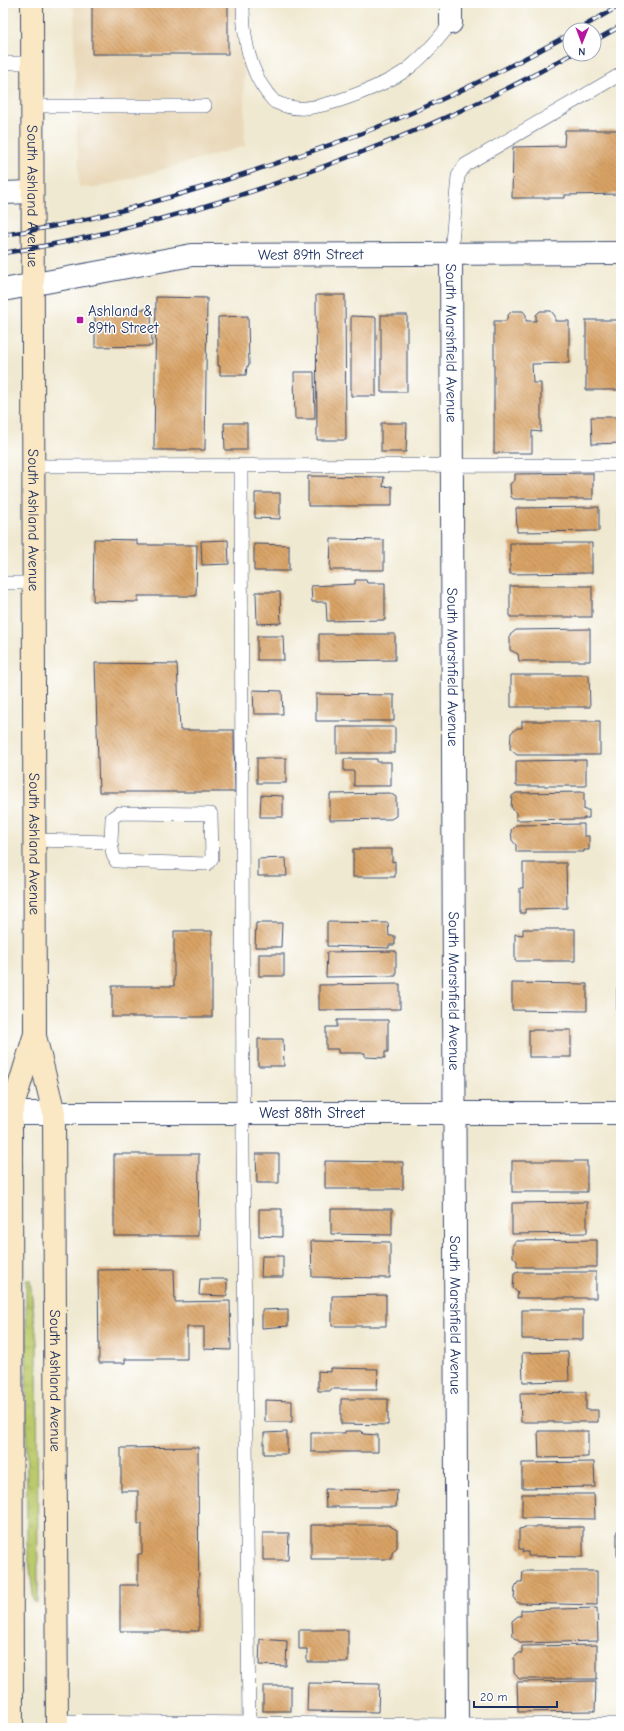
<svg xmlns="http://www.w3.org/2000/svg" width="624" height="1731" font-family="'Comic Neue',sans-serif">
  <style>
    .built { fill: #e9d9ba }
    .grass { fill: url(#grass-tufts); stroke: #6c7c65 }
    .building { fill: url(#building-back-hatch) }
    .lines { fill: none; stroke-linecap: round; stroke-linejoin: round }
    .lane-casing { stroke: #3b4b6f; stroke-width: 14 }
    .street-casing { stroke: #3b4b6f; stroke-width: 24 }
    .secondary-casing { stroke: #3b4b6f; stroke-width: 24 }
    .lane { stroke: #fff; stroke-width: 13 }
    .street { stroke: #fff; stroke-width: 22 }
    .secondary { stroke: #fae7c3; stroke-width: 22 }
    .rail-casing { stroke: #1b2f5e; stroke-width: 4.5 }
    .rail { stroke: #fff; stroke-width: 3; stroke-dasharray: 9; stroke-linecap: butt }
    .poi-dot { fill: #b5179e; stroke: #fff; stroke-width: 1.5 }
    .labels { text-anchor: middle; stroke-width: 3; stroke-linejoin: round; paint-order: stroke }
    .street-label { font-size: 15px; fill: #1b2f5e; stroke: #fff }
    .poi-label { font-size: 15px; fill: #1b2f5e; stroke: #fff; text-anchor: start }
  </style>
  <defs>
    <pattern id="grass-tufts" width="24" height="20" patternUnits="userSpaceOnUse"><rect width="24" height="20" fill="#bcca6c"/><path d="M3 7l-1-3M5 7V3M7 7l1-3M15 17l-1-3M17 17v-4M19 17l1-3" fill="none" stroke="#a1ae60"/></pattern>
    <pattern id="building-back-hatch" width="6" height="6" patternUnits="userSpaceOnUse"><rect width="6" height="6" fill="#d9a365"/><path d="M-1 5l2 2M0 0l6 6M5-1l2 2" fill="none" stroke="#af8556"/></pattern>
  </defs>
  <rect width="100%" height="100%" fill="#fff"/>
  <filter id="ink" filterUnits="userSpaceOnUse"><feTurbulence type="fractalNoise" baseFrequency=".025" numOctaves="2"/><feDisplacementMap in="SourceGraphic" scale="8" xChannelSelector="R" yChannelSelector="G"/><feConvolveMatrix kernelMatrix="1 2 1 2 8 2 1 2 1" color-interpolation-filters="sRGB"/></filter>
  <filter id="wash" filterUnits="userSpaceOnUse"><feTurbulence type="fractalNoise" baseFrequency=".012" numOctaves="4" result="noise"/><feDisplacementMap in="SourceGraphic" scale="16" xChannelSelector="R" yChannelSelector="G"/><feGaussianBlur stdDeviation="0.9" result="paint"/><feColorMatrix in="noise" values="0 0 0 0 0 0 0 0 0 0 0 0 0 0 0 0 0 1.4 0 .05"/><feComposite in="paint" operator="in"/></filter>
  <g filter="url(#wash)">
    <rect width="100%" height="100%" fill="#f0e9d1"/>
    <polygon class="built" points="74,3 243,3 245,146 97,188 79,187 75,78"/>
    <polygon class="grass" points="26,1280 30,1280 37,1342 38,1602 34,1602 27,1546"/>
    <g id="blocks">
      <g class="building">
        <rect x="92" y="3" width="136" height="51"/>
        <polygon points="565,130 621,130 621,194 565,195 565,198 512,198 513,147 564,146"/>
        <polygon points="316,295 345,295 346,440 317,440"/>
        <polygon points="156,297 207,298 205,450 154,450"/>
        <polygon points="151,309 152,346 95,347 95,310"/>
        <polygon points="512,311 523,311 526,315 526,321 536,321 536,315 540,311 551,311 555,316 555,321 569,321 569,363 532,364 533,383 541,383 541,432 532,431 532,453 494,453 494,321 506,321 508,315"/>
        <rect x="381" y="315" width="26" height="77"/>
        <polygon points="248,316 249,366 247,366 246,375 220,375 220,366 218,366 218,317"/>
        <polygon points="351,316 376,317 376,396 351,396"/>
        <rect x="586" y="320" width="35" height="70"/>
        <polygon points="294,372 314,372 315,419 295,419"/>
        <polygon points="591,417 621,417 621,443 592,444"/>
        <polygon points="224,423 247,423 247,450 225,450"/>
        <polygon points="381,423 407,423 406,452 381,452"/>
        <polygon points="593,473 593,499 514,499 511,497 510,484 515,480 515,474"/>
        <polygon points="619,475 621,475 621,490 620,490"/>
        <polygon points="308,476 384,477 383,487 392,486 392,506 308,506"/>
        <polygon points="255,493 280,493 280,519 255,518"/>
        <polygon points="599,507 599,531 517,532 516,508"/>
        <rect x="619" y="512" width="2" height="21"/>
        <polygon points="94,539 137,540 137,545 197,545 196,596 138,596 138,602 93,601"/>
        <polygon points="331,539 384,540 384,570 330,570"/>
        <polygon points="228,540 229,564 202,565 201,541"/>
        <polygon points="510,543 592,543 592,573 510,574"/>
        <polygon points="254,544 289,545 289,571 254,571"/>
        <polygon points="355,580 366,580 367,583 385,583 385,620 327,621 326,602 312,602 311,586 355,584"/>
        <rect x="510" y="586" width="82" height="31"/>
        <polygon points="256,592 280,592 281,623 257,624"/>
        <polygon points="590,629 590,661 519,661 518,654 510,650 510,635 516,630"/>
        <polygon points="319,634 395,634 395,660 319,661"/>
        <polygon points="257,636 283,636 284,660 257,660"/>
        <polygon points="95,663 177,664 180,730 234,730 235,792 99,792"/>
        <polygon points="511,675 589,675 590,707 511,707"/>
        <polygon points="253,690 282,691 283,714 254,714"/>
        <polygon points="316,694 394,695 394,721 316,721"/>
        <polygon points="522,721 600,721 600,755 517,755 510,749 511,733 517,728 522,728"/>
        <rect x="337" y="727" width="58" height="26"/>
        <rect x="257" y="758" width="29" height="25"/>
        <polygon points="344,759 377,759 377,762 391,762 391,786 354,786 354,771 344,771"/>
        <polygon points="586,760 586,786 516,786 516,761"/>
        <polygon points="584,792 584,810 589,810 589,818 584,818 584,819 516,820 516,813 511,807 512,796 516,793"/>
        <polygon points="390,793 396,797 396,816 391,819 330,820 330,794"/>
        <polygon points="261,795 283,796 283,817 260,817"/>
        <polygon points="584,824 584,836 589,836 589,850 584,850 584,852 516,852 516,845 512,840 511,830 516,825"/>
        <polygon points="353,849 392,849 392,862 395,861 395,877 353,877"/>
        <rect x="619" y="857" width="2" height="25"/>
        <polygon points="286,858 287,876 258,876 258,859"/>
        <polygon points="523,863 566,863 567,908 525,909 525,913 520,913 520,888 523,888"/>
        <polygon points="327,922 388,923 389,936 395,936 395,945 389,945 389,948 327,946"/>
        <polygon points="256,923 282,923 281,947 255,947"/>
        <polygon points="523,929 575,929 575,961 515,961 515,934 523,935"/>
        <polygon points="174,931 212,931 212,1017 112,1017 112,986 174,986"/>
        <polygon points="396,951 396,976 326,977 327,952"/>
        <rect x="259" y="954" width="25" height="22"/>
        <polygon points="512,983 587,984 587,1011 512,1010"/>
        <polygon points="400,984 400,1009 319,1010 319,985"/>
        <rect x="617" y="988" width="4" height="22"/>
        <polygon points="337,1020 388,1020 388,1052 385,1052 385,1058 365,1057 365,1053 338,1053 338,1049 326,1049 326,1027 337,1027"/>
        <rect x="529" y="1030" width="42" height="27"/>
        <polygon points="258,1039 283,1039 284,1066 258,1066"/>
        <polygon points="114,1154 199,1154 198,1236 114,1236"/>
        <polygon points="256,1154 279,1154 279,1183 257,1183"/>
        <polygon points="325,1161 403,1162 403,1189 325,1189"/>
        <rect x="512" y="1161" width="75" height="31"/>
        <polygon points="587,1202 587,1233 512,1234 512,1203"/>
        <polygon points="259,1209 282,1209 282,1237 259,1236"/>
        <polygon points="331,1209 392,1209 392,1235 331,1234"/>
        <polygon points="597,1240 597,1267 517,1267 517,1261 513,1257 513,1245 516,1241"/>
        <polygon points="311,1241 390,1242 390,1278 312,1277"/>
        <polygon points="262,1256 283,1256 283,1277 261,1277"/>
        <polygon points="174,1269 175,1302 230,1301 231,1350 204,1349 204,1327 187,1327 187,1359 125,1359 125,1363 99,1363 98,1270"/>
        <polygon points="518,1272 596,1272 596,1298 517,1298 518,1293 513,1288 514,1274"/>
        <polygon points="200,1279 227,1279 227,1296 199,1295"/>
        <polygon points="386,1295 386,1326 332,1326 332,1296"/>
        <polygon points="288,1309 288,1326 262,1328 262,1310"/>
        <polygon points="522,1310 583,1310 583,1340 522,1339"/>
        <polygon points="568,1352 569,1381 523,1382 522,1353"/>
        <polygon points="331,1368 378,1369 377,1389 331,1389 331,1391 318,1391 318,1371 331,1372"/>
        <polygon points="586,1392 586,1410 598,1410 598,1422 521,1422 520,1393"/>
        <polygon points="341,1399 388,1399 388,1425 341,1424"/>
        <polygon points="265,1400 292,1401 292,1422 265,1422"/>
        <polygon points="345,1431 362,1431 363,1434 378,1435 378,1452 311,1452 311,1433 345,1433"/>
        <polygon points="538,1431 588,1431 588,1457 539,1458"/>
        <polygon points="287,1432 287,1454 264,1454 264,1433"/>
        <polygon points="198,1447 199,1631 120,1631 120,1585 138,1585 138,1554 142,1554 142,1524 138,1524 138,1491 121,1491 121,1448"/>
        <polygon points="594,1462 595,1487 522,1488 522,1463"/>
        <polygon points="325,1489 397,1490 396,1507 326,1507"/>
        <polygon points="522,1494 594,1494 595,1519 522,1518"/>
        <polygon points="311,1525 388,1525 397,1530 397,1547 392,1553 392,1559 311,1559"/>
        <polygon points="524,1527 583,1527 583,1557 528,1556 528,1552 522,1552 523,1549 519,1549 519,1529 524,1528"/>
        <rect x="617" y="1531" width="4" height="24"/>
        <polygon points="263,1533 289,1533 288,1560 263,1560"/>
        <polygon points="523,1571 597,1571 597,1605 518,1603 514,1599 515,1587 518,1582 522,1582"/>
        <polygon points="597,1608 598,1641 521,1643 513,1636 512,1621 518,1616 521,1616 521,1610"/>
        <polygon points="299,1630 348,1630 348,1662 307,1662 307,1649 299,1649"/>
        <polygon points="260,1639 287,1641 286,1666 259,1665"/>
        <polygon points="597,1645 597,1679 519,1679 514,1673 514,1658 519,1653 522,1653 522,1646"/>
        <polygon points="596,1681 595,1711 518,1712 517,1682"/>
        <polygon points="308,1683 379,1684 378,1712 307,1711"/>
        <rect x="263" y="1686" width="28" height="25"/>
      </g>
    </g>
  </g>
  <g filter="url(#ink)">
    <use href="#blocks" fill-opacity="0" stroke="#3b4b6f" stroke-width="1"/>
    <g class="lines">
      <g class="lane-casing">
        <g id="lane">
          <path d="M243,3C243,33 248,68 267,93C270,96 272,100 275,102C284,106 295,109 305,108C331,106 383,86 405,71C423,58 437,41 451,23"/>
          <polyline points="3,63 32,63"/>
          <polyline points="32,106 205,106"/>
          <polyline points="451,253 458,176 465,165 621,74"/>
          <polyline points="33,466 621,465"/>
          <polyline points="241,466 243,1151 249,1723"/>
          <polyline points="3,583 33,583"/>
          <polyline points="34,840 111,842 113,855 116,861 207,864 212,858 211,814 119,813 112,818 111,842"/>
          <polyline points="57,1721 457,1725 621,1724"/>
        </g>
      </g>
      <g class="street-casing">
        <g id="street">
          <polyline points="451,3 451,23"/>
          <polyline points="3,193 32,192"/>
          <path id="s1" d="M451,253L457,1728"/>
          <path id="s2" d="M3,290L192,255L621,253"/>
          <path id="s3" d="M3,1113H621"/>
        </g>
      </g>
      <g class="secondary-casing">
        <g id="secondary">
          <path id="s4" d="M32,3L35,1036L54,1113L57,1728"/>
          <polyline points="12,1728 11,1113 34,1037"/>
        </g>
      </g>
      <use href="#lane" class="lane"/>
      <use href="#street" class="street"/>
      <use href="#secondary" class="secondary"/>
      <g class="rail-casing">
        <g id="rail">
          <polyline points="577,30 621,5"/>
          <polyline points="594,41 621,26"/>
          <path d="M3,235C86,223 168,199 247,173C288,159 330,146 370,130C439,103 505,70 570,34"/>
          <path d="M3,253C89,240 174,217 256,190C365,154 472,111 572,54"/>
        </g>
      </g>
      <use href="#rail" class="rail"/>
    </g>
  </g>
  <rect class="poi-dot" x="76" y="316" width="8" height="8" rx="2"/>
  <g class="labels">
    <g class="street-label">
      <text dy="5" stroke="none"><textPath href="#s4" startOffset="193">South Ashland Avenue</textPath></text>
      <text dy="5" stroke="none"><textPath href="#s2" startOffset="311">West 89th Street</textPath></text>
      <text dy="5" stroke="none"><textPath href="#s1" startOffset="90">South Marshfield Avenue</textPath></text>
      <text dy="5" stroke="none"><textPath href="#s4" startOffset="517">South Ashland Avenue</textPath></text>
      <text dy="5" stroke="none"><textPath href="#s1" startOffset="414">South Marshfield Avenue</textPath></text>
      <text dy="5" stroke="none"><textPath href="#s4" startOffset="841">South Ashland Avenue</textPath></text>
      <text dy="5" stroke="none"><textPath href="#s1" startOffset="738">South Marshfield Avenue</textPath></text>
      <text dy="5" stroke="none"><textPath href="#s3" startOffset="309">West 88th Street</textPath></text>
      <text dy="5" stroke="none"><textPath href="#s1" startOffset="1062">South Marshfield Avenue</textPath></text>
      <text dy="5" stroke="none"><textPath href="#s4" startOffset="1380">South Ashland Avenue</textPath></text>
    </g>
    <g class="poi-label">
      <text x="88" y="316">Ashland &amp;<tspan x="88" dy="17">89th Street</tspan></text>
    </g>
  </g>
  <rect width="624" height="1731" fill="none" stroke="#fff" stroke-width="16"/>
  <g transform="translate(582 42) rotate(181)"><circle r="19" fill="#ffffff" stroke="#a4acbf"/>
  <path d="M0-3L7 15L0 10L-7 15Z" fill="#b5179e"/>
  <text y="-6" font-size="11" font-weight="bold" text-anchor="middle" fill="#1b2f5e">N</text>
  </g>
  <path d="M474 1701v6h83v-6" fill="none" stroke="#1b2f5e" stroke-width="2"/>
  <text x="480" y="1701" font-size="12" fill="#1b2f5e" stroke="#ffffff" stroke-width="3" paint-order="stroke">20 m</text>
</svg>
